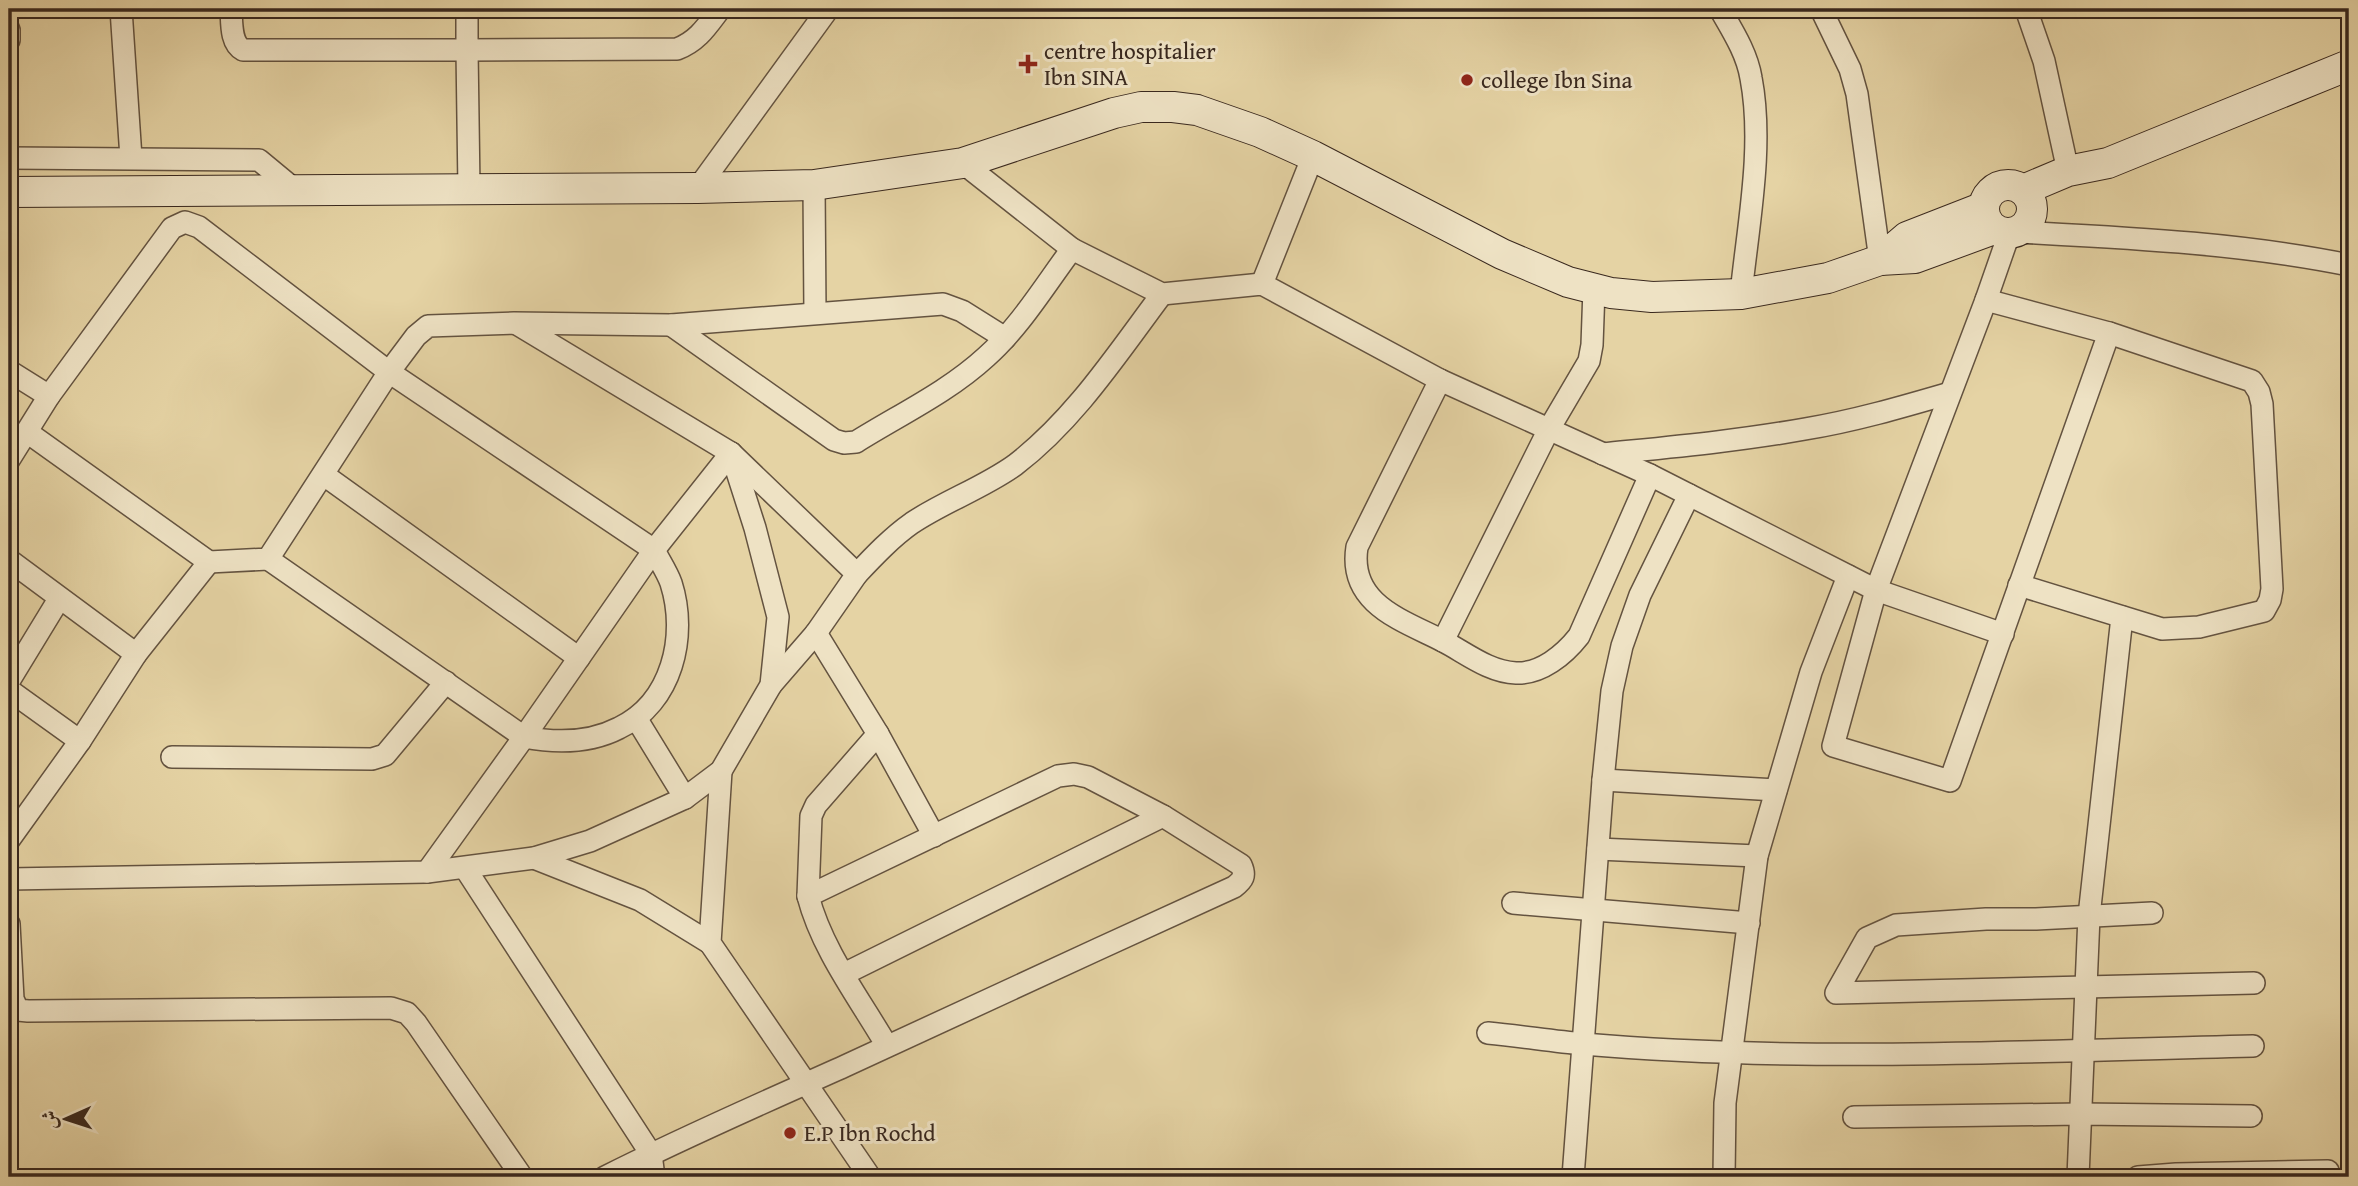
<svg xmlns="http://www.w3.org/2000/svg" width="2358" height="1186" font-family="'Gentium Book Plus',Amiri,serif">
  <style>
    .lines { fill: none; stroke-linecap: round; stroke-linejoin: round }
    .street-casing { stroke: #645340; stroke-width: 24 }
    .secondary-casing { stroke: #39281e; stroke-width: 32 }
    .street { stroke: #eee2c4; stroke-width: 21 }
    .secondary { stroke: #eee2c4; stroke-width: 30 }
    .poi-dot { fill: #8f2418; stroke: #eee2c4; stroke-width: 2.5 }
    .labels { text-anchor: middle; stroke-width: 6; stroke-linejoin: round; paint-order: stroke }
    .poi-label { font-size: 23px; fill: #39281e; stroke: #eee2c4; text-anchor: start }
  </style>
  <rect width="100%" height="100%" fill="#e5d3a4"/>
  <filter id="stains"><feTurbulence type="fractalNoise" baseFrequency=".00286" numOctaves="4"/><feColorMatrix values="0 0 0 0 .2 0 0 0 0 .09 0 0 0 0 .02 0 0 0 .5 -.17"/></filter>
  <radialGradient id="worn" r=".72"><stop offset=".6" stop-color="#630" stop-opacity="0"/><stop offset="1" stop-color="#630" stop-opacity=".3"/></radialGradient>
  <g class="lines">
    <g class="street-casing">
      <g id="street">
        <polyline points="121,9 131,158"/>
        <path d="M231,9C232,22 230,43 243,50H467L469,189"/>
        <path d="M467,9V50L677,49C698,41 707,26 720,9"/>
        <path d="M1720,9C1732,30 1747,53 1751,78C1764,146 1748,225 1741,294"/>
        <polyline points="1821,9 1850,69 1857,94 1880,260"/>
        <polyline points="2026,9 2044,61 2068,171"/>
        <polyline points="9,30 9,40"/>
        <polyline points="9,158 259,160 294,189"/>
        <polyline points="814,185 815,313"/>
        <polyline points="698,188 828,9"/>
        <path d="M2018,232C2129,238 2240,243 2349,265"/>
        <polyline points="2009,234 1986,300 1876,590 1833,746 1950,781 2109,333"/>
        <polyline points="1072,249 1162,294 1262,284 1440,380 1650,475 1876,590 2003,634"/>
        <polyline points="1262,284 1313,156"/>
        <polyline points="1986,300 2109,333 2252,381 2259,392 2262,404 2272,589 2270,600 2264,611 2199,627 2162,629 2019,585"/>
        <polyline points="517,324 731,453 857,574 816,633 771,685"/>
        <path d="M671,325L834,440L844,443L856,442C899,415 948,392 986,357C1020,327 1045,285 1072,249L963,163"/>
        <path d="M9,371L49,396L172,228L185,222L199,227L389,372L654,550C659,560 667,572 671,583C688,636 672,703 619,728C590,743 555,743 524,737L268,559"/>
        <path d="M1440,380L1357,547C1348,604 1402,620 1443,641C1466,653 1489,672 1516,673C1541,674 1564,655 1579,636L1650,475"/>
        <path d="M1603,454C1671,447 1738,441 1805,429C1854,421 1902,407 1950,393"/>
        <polyline points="9,460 49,396"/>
        <polyline points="324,475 579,658"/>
        <polyline points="9,560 136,654"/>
        <polyline points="209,562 268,559 389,372 416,336 428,326 514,323 671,325 943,304 962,311 1005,338"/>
        <path d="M857,574C874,556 892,537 912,523C945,501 983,488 1015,465C1075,419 1117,354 1162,294"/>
        <polyline points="816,633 878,734 934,836"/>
        <polyline points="1443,641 1549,429 1589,361 1592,345 1594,289"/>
        <polyline points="9,681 59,599"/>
        <polyline points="9,690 80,741"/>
        <polyline points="636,718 685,798"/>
        <polyline points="172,757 372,759 385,755 446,682"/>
        <polyline points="721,771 710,943 870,1177"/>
        <polyline points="1603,780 1776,790"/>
        <polyline points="9,840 80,741 136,654 209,562 27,432"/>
        <polyline points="1598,849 1757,856"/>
        <polyline points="534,858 640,900 710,943"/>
        <polyline points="465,868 651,1154 654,1177"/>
        <polyline points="427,872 524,737 654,550 731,453"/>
        <polyline points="9,879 427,872 534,858 590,841 685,798 721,771 771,685 778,617 755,528 731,453"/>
        <polyline points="808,896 811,816 816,805 878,734"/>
        <polyline points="1513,903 1749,923"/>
        <polyline points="2152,913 2036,919 1986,919 1896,925 1867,938 1836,993 2254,983"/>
        <polyline points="9,924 13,999 18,1010 28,1011 391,1008 407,1013 416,1023 522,1177"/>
        <polyline points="844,974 1163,816"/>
        <path d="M1488,1033C1520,1036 1551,1041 1583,1044C1805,1063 2030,1051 2253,1046"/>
        <polyline points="1854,1117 2080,1114 2251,1116"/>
        <path d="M605,1177C684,1137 765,1102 845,1066C975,1006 1104,946 1234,887C1243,880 1246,876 1241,865L1163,816L1088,777L1074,774L1058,776L808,896C822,950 859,998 887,1046"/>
        <polyline points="1573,1177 1603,780 1612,691 1622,646 1640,595 1689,495"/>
        <polyline points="1724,1177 1725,1103 1757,856 1811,672 1848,576"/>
        <polyline points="2078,1177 2089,916 2122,617"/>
        <polyline points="2138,1177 2176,1174 2328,1171"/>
      </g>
    </g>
    <g class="secondary-casing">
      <g id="secondary">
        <circle cx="2008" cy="209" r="24"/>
        <polyline points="2023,190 2068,171 2108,163 2349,65"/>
        <polyline points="9,192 698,188 814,185 963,163 1114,113 1141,107 1173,107 1197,110 1260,132 1313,156 1502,254 1568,282 1611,293 1652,297 1741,294 1828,278 1880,260 1915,258 1994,229"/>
        <polyline points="1880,260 1907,237 1984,207"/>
      </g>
    </g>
    <use href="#street" class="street"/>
    <use href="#secondary" class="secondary"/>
  </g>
  <g class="poi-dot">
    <path d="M1024.5 53.5h7v7h7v7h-7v7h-7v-7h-7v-7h7z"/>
    <circle cx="1467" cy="80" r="7"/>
    <circle cx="790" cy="1133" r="7"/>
  </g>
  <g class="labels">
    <g class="poi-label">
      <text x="1044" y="59">centre hospitalier<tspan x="1044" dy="26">Ibn SINA</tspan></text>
      <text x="1481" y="88">college Ibn Sina</text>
      <text x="804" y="1141">E.P Ibn Rochd</text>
    </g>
  </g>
  <rect width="2358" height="1186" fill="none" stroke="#e5d3a4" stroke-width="35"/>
  <rect x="10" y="10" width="2337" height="1165" fill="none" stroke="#39281e" stroke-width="3.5"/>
  <rect x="18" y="18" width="2323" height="1151" fill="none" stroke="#39281e" stroke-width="2"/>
  <g transform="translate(66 1119) rotate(267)" stroke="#eee2c4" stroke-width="5" paint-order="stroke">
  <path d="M0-5L12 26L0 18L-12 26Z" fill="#39281e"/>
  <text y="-10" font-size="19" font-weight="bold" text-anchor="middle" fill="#39281e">ش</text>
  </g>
  <rect width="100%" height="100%" filter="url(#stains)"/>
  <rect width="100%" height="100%" fill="url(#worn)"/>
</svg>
